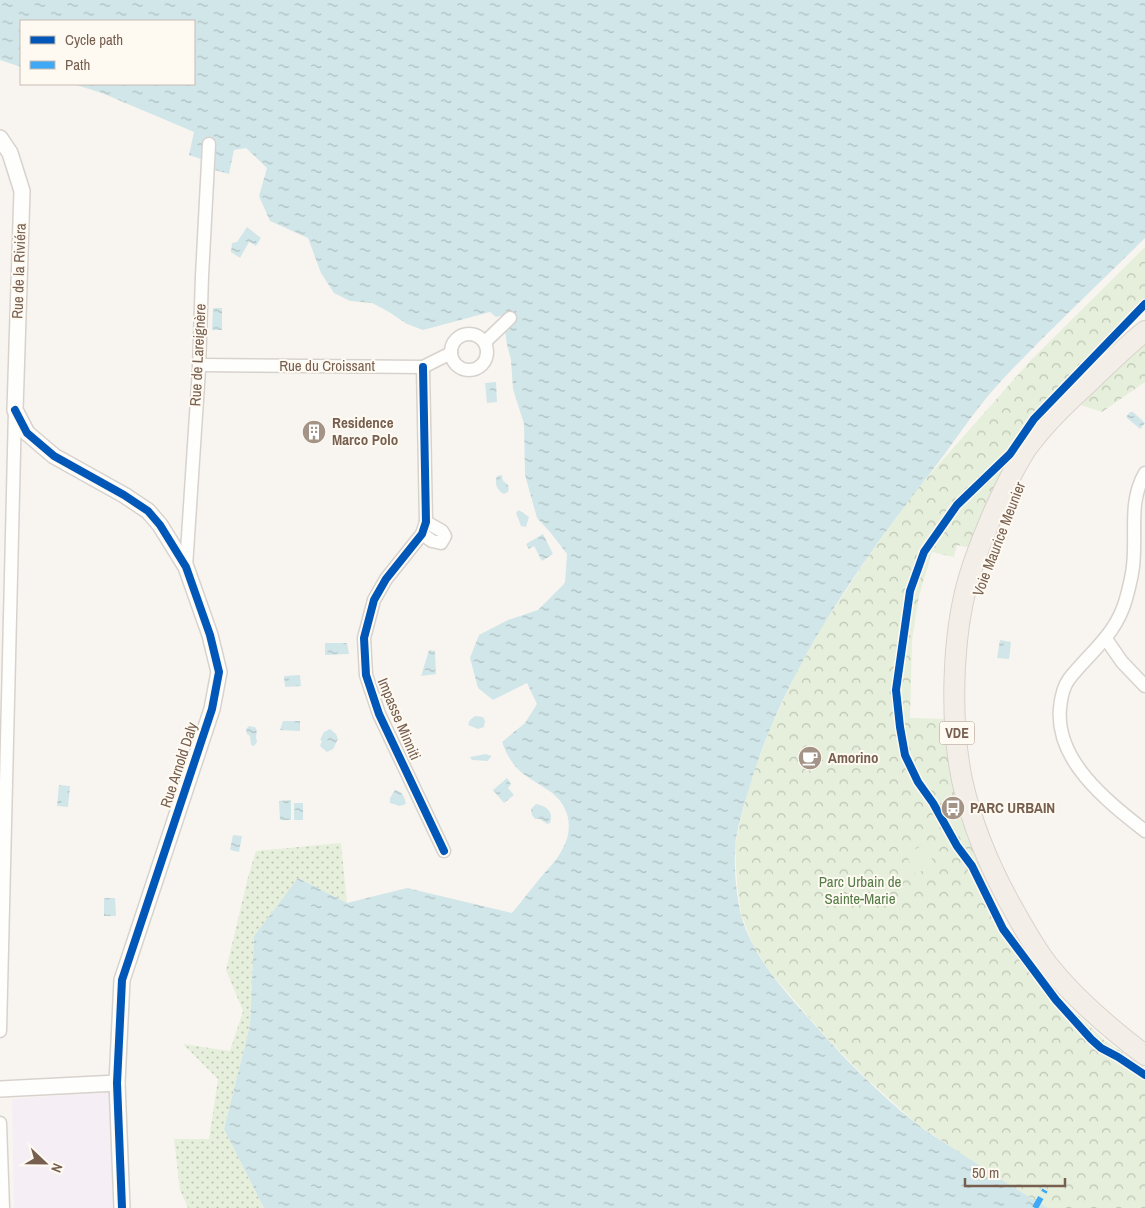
<svg xmlns="http://www.w3.org/2000/svg" width="1145" height="1208" font-family="'Archivo Narrow',sans-serif">
  <style>
    .education { fill: #f5eef5 }
    .grass { fill: url(#grass-dots) }
    .park { fill: url(#park-crowns) }
    .pitch { fill: #e5efdb }
    .water { fill: url(#water-ripples) }
    .lines { fill: none; stroke-linecap: round; stroke-linejoin: round }
    .minor-casing { stroke: #d8d2cd; stroke-width: 15 }
    .tertiary-casing { stroke: #d8d2cd; stroke-width: 18 }
    .primary-casing { stroke: #d9d2cc; stroke-width: 22 }
    .minor { stroke: #fefefd; stroke-width: 12 }
    .tertiary { stroke: #fefefd; stroke-width: 15 }
    .primary { stroke: #f3efe8; stroke-width: 20 }
    .quiet { stroke: #3fa9f5; stroke-width: 6; stroke-dasharray: 12 6; stroke-linecap: butt }
    .cycleway-casing { stroke: #fefaf2; stroke-width: 11 }
    .cycleway { stroke: #0057b8; stroke-width: 8 }
    .labels { text-anchor: middle; stroke-width: 4; stroke-linejoin: round; paint-order: stroke }
    .shield { fill: #fefaf2; stroke: #a08e80; stroke-width: 1 }
    .shield-label { font-size: 14px; font-weight: bold; fill: #775f4f }
    .street-label { font-size: 15px; fill: #775f4f; stroke: #fefaf2 }
    .poi-label { font-size: 15px; font-weight: bold; fill: #775f4f; stroke: #fefaf2; text-anchor: start }
    .park-label { font-size: 15px; fill: #547c47; stroke: #fefaf2 }
  </style>
  <defs>
    <pattern id="grass-dots" width="8" height="8" patternUnits="userSpaceOnUse" patternTransform="scale(1.25)"><rect width="8" height="8" fill="#e5efdb"/><path d="M2 2h.1M6 6h.1" fill="none" stroke="#bec5b4" stroke-width="1.8" stroke-linecap="round"/></pattern>
    <pattern id="park-crowns" width="20" height="18" patternUnits="userSpaceOnUse" patternTransform="scale(1.25)"><rect width="20" height="18" fill="#e5efdb"/><path d="M2 6a3 3 0 1 1 6 0M12 15a3 3 0 1 1 6 0" fill="none" stroke="#bec5b4"/></pattern>
    <pattern id="water-ripples" width="26" height="14" patternUnits="userSpaceOnUse" patternTransform="scale(1.25)"><rect width="26" height="14" fill="#d1e6e9"/><path d="M2 4q2-2 4 0t4 0M15 11q2-2 4 0t4 0" fill="none" stroke="#aebebf"/></pattern>
  </defs>
  <rect width="100%" height="100%" fill="#f8f5f0"/>
  <polygon class="education" points="114,1091 116,1208 14,1208 12,1099"/>
  <polygon class="grass" points="341,843 347,903 298,878 254,936 250,1025 224,1129 264,1208 188,1208 180,1190 174,1139 209,1139 218,1079 183,1044 230,1051 243,1011 226,970 248,877 256,851"/>
  <g class="park">
    <polygon points="1145,247 1145,311 1044,416 971,548 957,545 954,557 932,552 919,596 912,640 910,718 947,719 945,737 949,766 967,837 1006,927 1060,998 1105,1041 1145,1067 1145,1208 1048,1208 993,1175 917,1124 865,1077 826,1037 770,972 753,945 741,914 737,884 735,846 740,821 753,774 771,727 796,673 823,626 866,560 916,490 1032,359"/>
    <polygon points="1145,341 1145,382 1102,412 1081,405"/>
  </g>
  <polygon class="pitch" points="925,844 935,865 915,874 906,854"/>
  <g class="water">
    <path d="M0,0H1145V238C1098,285 1049,330 1003,379C979,404 959,435 938,463C862,560 782,672 748,792C743,809 737,828 735,846C734,868 736,894 741,915C752,954 779,985 805,1014C839,1053 876,1092 917,1124C928,1133 941,1140 953,1148C984,1169 1016,1189 1048,1208H264L224,1129L250,1025L254,936L298,878L347,903L407,888L512,913C522,901 531,889 541,877C548,869 557,860 562,850C575,827 569,804 548,790C523,774 513,771 502,742L525,723L537,704L527,683L493,700L478,688L470,658L479,635L508,620L538,610L565,583L567,554L550,532L537,518L525,475L524,424L513,389L511,360L507,345L505,331V315L496,317L490,312L423,330L407,324L389,312L372,303L350,301L334,293L321,273L308,238L270,221L259,196L267,168L246,148L234,150L229,174L215,170L216,143L205,141L201,159L189,155L194,132L102,93L73,84H194V21H21V67L0,60Z"/>
    <polygon points="247,227 261,238 256,246 249,242 240,258 231,252 232,243 237,242"/>
    <polygon points="213,308 222,308 222,330 212,330"/>
    <polygon points="496,382 497,402 487,403 485,383"/>
    <polygon points="1130,412 1133,412 1145,423 1140,429 1126,417"/>
    <path d="M502,475L503,481C508,484 510,486 508,492L504,494C497,490 494,484 497,476Z"/>
    <polygon points="519,510 529,517 526,527 521,526 516,513"/>
    <polygon points="543,534 553,554 542,561 534,546 529,549 526,544"/>
    <polygon points="1000,640 1011,642 1009,659 997,658"/>
    <polygon points="325,643 347,643 349,654 325,655"/>
    <polygon points="429,650 435,651 436,674 421,676"/>
    <polygon points="300,675 301,686 285,687 284,676"/>
    <polygon points="475,716 483,717 485,721 484,727 478,729 468,725 470,720"/>
    <polygon points="283,721 300,721 300,731 280,730"/>
    <polygon points="249,726 255,727 257,731 256,737 257,742 254,746 251,745 250,736 247,734 246,729"/>
    <polygon points="330,729 336,734 338,739 333,749 327,752 320,746 322,741 320,740 324,732"/>
    <polygon points="486,754 491,756 488,761 472,760 470,757"/>
    <polygon points="507,778 511,784 508,788 514,795 504,803 493,790"/>
    <polygon points="59,785 70,786 68,807 57,806"/>
    <path d="M395,790C403,792 404,796 406,804L400,806L390,803V798Z"/>
    <polygon points="291,800 291,820 280,820 279,801"/>
    <polygon points="303,803 303,820 294,820 294,803"/>
    <path d="M536,804C547,806 554,812 550,823L547,824L540,819H535L532,815L531,809Z"/>
    <polygon points="233,835 242,836 239,852 230,850"/>
    <polygon points="104,898 115,898 116,916 104,916"/>
  </g>
  <g class="lines">
    <g class="minor-casing">
      <g id="minor">
        <circle cx="469" cy="352" r="18"/>
        <polyline points="485,342 510,318"/>
        <polyline points="199,365 423,367 451,353"/>
        <polyline points="423,367 426,522 422,534 386,579 374,600 364,638 366,675 379,714 444,851"/>
        <path d="M1145,473C1128,502 1137,534 1133,566C1132,577 1129,588 1126,599C1116,635 1091,651 1069,679C1063,687 1061,698 1060,708C1055,761 1107,801 1145,831"/>
        <polyline points="422,534 432,541 441,543 445,536 442,531 426,522"/>
        <polyline points="186,567 199,369 202,276 209,144"/>
        <polyline points="1106,639 1122,662 1145,686"/>
        <polyline points="0,1031 15,410"/>
        <polyline points="0,1123 3,1208"/>
      </g>
    </g>
    <g class="tertiary-casing">
      <g id="tertiary">
        <polyline points="0,138 10,153 22,191 15,410 27,433 54,456 124,495 148,511 160,525 186,567 210,635 219,672 212,709 122,980 117,1083 122,1208"/>
        <polyline points="0,1089 117,1083"/>
      </g>
    </g>
    <g class="primary-casing">
      <path id="primary" d="M1145,331C1124,348 1105,367 1085,386C1064,405 1044,424 1027,448C1014,467 1005,488 995,509C985,532 975,556 968,581C952,638 950,721 962,780C972,825 990,868 1012,907C1023,927 1034,947 1048,965C1076,1000 1109,1028 1145,1055"/>
    </g>
    <use href="#minor" class="minor"/>
    <use href="#tertiary" class="tertiary"/>
    <use href="#primary" class="primary"/>
    <polyline class="quiet" points="1035,1208 1045,1190"/>
    <g class="cycleway-casing">
      <g id="cycleway">
        <polyline points="1145,304 1034,419 1010,454 957,505 924,552 910,591 896,690 900,727 905,755 918,782 933,803 957,846 972,866 1003,929 1056,1000 1091,1039 1101,1048 1118,1057 1145,1075"/>
        <polyline points="423,367 426,522 422,534 386,579 374,600 364,638 366,675 379,714 444,851"/>
        <polyline points="15,410 27,433 54,456 124,495 148,511 160,525 186,567 210,635 219,672 212,709 122,980 117,1083 122,1208"/>
      </g>
    </g>
    <use href="#cycleway" class="cycleway"/>
  </g>
  <defs>
    <g id="building-disc" transform="scale(1.25)"><circle r="9.5" fill="#a49487" stroke="#fefaf2"/><path d="M-4-6H4V6H1V3H-1V6H-4ZM-2.5-4.3h1.7v1.8h-1.7ZM.8-4.3h1.7v1.8H.8ZM-2.5-1h1.7V.8h-1.7ZM.8-1h1.7V.8H.8Z" fill="#fff"/></g>
    <g id="cafe-disc" transform="scale(1.25)"><circle r="9.5" fill="#a49487" stroke="#fefaf2"/><path d="M-5.5-4.5H6V0H3Q3 3.5 0 3.5H-2.5Q-5.5 3.5-5.5 0ZM3-3.2v2h1.7v-2ZM-6 4.5H4V6H-6Z" fill="#fff"/></g>
    <g id="bus-disc" transform="scale(1.25)"><circle r="9.5" fill="#a49487" stroke="#fefaf2"/><path d="M-5-6H5V4H4V6H2V4H-2V6H-4V4H-5ZM-3.5-4V0h7V-4ZM-3.5 1.2v1.5H-2V1.2ZM2 1.2v1.5H3.5V1.2Z" fill="#fff"/></g>
  </defs>
  <g fill-rule="evenodd">
    <use href="#building-disc" x="314" y="432"/>
    <use href="#cafe-disc" x="810" y="758"/>
    <use href="#bus-disc" x="953" y="808"/>
  </g>
  <g class="labels">
    <rect class="shield" x="939.5" y="721.5" width="35" height="23" rx="4"/>
    <g class="shield-label">
      <text x="957" y="738">VDE</text>
    </g>
    <g class="street-label">
      <text transform="translate(19 271) rotate(-88)" y="5">Rue de la Riviéra</text>
      <text transform="translate(198 355) rotate(-87)" y="5">Rue de Lareignère</text>
      <text x="327" y="371">Rue du Croissant</text>
      <text transform="translate(999 539) rotate(-69)" y="5">Voie Maurice Meunier</text>
      <text transform="translate(399 719) rotate(67)" y="5">Impasse Minniti</text>
      <text transform="translate(179 765) rotate(-72)" y="5">Rue Arnold Daly</text>
    </g>
    <g class="poi-label">
      <text x="332" y="428">Residence<tspan x="332" dy="17">Marco Polo</tspan></text>
      <text x="828" y="763">Amorino</text>
      <text x="970" y="813">PARC URBAIN</text>
    </g>
    <g class="park-label">
      <text x="860" y="887">Parc Urbain de<tspan x="860" dy="17">Sainte-Marie</tspan></text>
    </g>
  </g>
  <rect x="20" y="20" width="175" height="65" fill="#fefaf2" stroke="#c8bcb1"/>
  <rect x="30" y="36" width="25" height="8" fill="#0057b8" stroke="#c8bcb1"/>
  <text x="65" y="45" font-size="15" fill="#775f4f">Cycle path</text>
  <rect x="30" y="61" width="25" height="8" fill="#3fa9f5" stroke="#c8bcb1"/>
  <text x="65" y="70" font-size="15" fill="#775f4f">Path</text>
  <g transform="translate(45 1163) rotate(112)" stroke="#fefaf2" stroke-width="4" paint-order="stroke">
  <path d="M0-4L9 19L0 12L-9 19Z" fill="#775f4f"/>
  <text y="-8" font-size="14" font-weight="bold" text-anchor="middle" fill="#775f4f">N</text>
  </g>
  <path d="M965 1178v8h100v-8" fill="none" stroke="#775f4f" stroke-width="2.5"/>
  <text x="972" y="1178" font-size="15" fill="#775f4f" stroke="#fefaf2" stroke-width="4" paint-order="stroke">50 m</text>
</svg>
